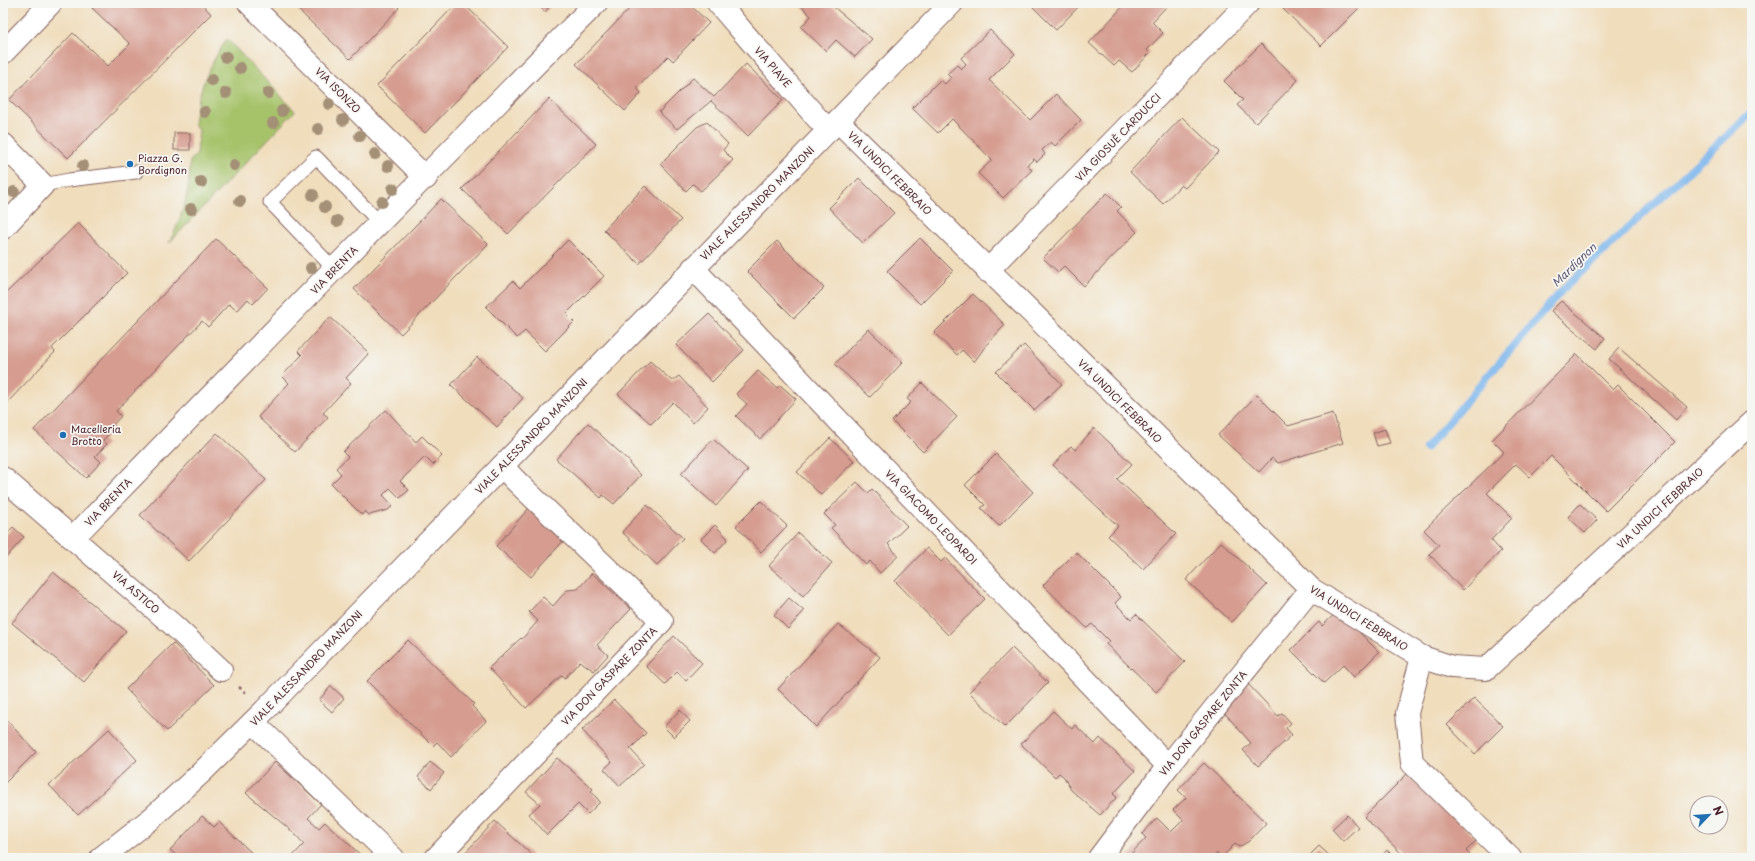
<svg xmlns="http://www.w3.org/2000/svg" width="1755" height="861" font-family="'Playpen Sans',sans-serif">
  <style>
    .green { fill: #a6c36a; stroke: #78714a }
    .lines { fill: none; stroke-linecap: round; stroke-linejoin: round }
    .stream { stroke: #7cb6ed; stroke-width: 8 }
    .building { fill: #d69c90 }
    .service-casing { stroke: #84625e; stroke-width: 15 }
    .minor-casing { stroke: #84625e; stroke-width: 24 }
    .secondary-casing { stroke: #84625e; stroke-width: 24 }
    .path { stroke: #84625e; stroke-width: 2.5; stroke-dasharray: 3 3; stroke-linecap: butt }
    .service { stroke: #fff; stroke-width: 13 }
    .minor { stroke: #fff; stroke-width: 22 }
    .secondary { stroke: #fff; stroke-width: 22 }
    .tree { fill: #a48f77 }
    .poi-dot { fill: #1f6fb2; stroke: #f6f6f2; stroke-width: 1.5 }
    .labels { text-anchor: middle; stroke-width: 3.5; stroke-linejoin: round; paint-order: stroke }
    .street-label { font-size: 10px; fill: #4a1f2b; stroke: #f6f6f2 }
    .poi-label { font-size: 10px; fill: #4a1f2b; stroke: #f6f6f2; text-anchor: start }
    .water-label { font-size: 11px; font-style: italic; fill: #5c546f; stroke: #f6f6f2 }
  </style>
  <rect width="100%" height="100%" fill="#f6f6f2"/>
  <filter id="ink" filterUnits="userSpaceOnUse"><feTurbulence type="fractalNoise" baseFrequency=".025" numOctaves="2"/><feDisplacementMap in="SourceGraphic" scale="8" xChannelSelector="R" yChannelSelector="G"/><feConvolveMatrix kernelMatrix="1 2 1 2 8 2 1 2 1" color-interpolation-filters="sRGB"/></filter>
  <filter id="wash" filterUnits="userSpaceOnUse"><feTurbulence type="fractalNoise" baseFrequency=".012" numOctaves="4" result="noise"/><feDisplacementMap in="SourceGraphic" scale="16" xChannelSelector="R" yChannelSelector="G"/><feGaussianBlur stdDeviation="0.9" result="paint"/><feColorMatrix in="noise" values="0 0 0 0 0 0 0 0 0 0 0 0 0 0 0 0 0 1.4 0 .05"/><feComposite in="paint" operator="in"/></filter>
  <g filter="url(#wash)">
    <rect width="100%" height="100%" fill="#f0ddbc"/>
    <path class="green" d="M227,39L295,111L169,243C183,216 190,191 190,161L197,154L199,130L194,124C198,91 208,67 227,39Z"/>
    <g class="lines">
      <polyline class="stream" points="1426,448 1563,289 1752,112"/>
    </g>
    <g id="blocks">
      <g class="building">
        <polygon points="97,3 201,3 211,14 68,158 9,100 73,33 108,66 130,44 92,8"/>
        <polygon points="291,3 395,3 399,8 350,59"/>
        <polygon points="457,3 463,3 508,47 425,133 377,86"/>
        <polygon points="536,3 553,3 545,12"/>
        <polygon points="635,3 688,3 709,23 673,61 668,56 637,88 641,93 625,111 576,64"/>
        <polygon points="798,3 829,3 872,39 855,57 836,40 826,51 801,27 811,16"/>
        <polygon points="1029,3 1082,3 1056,30"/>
        <polygon points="1126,3 1163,3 1167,6 1152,22 1163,33 1147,50 1150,53 1132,72 1119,61 1114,66 1089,43"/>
        <polygon points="1289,3 1364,3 1321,46 1283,9"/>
        <polygon points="990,30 1015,54 989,80 1030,120 1056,94 1081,120 1055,146 1051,142 1042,150 1045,154 1037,162 1034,159 1027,165 1032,170 1003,198 978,173 992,160 952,119 938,133 912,108 940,80 945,84 951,78 947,74 957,65 961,69 966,64 961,58"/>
        <polygon points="1261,44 1298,80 1256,123 1237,105 1243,100 1224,81"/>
        <polygon points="746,64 783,100 748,136 711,101 677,129 659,112 693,78 714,97"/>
        <polygon points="549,99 596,144 508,234 462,189"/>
        <polygon points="1182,117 1219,152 1185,188 1181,185 1163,204 1130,172"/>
        <polygon points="707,122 728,144 723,150 733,160 701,191 693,184 686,191 660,164 697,127"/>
        <rect x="174" y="133" width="16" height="17"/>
        <polygon points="859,178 894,213 863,243 829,208"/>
        <polygon points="645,186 681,220 639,264 604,230"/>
        <polygon points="1107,193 1121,207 1117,211 1137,232 1084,286 1064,266 1058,272 1043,258"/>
        <polygon points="441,199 488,244 401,334 354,289"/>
        <polygon points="78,223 127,273 52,348 55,352 6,404 3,401 3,296"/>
        <polygon points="920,238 953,271 920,304 887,271"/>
        <polygon points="216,239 268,288 253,304 248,299 237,311 229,304 208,327 202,321 116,411 121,416 112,426 114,429 103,440 107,444 95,456 101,462 86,478 34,430"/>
        <polygon points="568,240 604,276 566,314 574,322 545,351 525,331 517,338 486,307 513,281 520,288"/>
        <polygon points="777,241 824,288 794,318 747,271"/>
        <polygon points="973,294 1005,325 987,344 974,362 962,350 957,355 934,333"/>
        <polygon points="1561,301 1605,338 1597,349 1551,311"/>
        <polygon points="709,314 744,350 712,382 676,345"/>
        <polygon points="330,317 369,353 346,378 351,383 323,413 328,417 295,452 258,417 289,383 282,376 302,355 298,351"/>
        <polygon points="868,329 903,362 870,397 835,364"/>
        <polygon points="1024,345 1062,384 1034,410 996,372"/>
        <polygon points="1619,348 1687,407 1676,420 1609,359"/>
        <polygon points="1577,354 1613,390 1618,385 1675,442 1606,511 1551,456 1530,477 1516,464 1487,493 1512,518 1491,540 1501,551 1463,590 1429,554 1439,545 1424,530 1504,452 1492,440"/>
        <polygon points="477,357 523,398 497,427 451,385"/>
        <polygon points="650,361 672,381 679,376 708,407 693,423 673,402 651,424 618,394"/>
        <polygon points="758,371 777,388 780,385 796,399 760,439 736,416 747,404 736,394"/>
        <polygon points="922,383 957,417 923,452 892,421 911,402 907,399"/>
        <polygon points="1257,395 1288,426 1333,413 1343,443 1278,463 1272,458 1259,472 1218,435"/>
        <polygon points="386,410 416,442 422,436 442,456 433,465 425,457 400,481 409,490 400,498 390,488 383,495 393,506 388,510 369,515 365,511 362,515 331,484 341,474 336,468 348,457 343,452"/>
        <polygon points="588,423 631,463 630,465 641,475 614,504 603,495 601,498 556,459"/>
        <polygon points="1094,428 1132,464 1117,479 1176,534 1143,569 1108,536 1118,526 1053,465 1071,446 1075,450"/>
        <polygon points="1385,429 1390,443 1377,446 1373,433"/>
        <polygon points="217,433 266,480 189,561 140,515"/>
        <polygon points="830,438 854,461 821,495 797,472"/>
        <polygon points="713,439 748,470 716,506 681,474"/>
        <polygon points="996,454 1033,492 999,526 981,508 985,505 965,485"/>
        <polygon points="857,482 868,493 872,489 907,526 888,544 898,556 880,573 870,561 866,565 831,528 835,525 824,514"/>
        <polygon points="761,501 787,526 761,552 736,526"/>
        <polygon points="1580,504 1597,520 1585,533 1568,517"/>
        <polygon points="647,505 683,538 657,565 622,532"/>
        <polygon points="529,508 565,539 531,577 496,546"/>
        <polygon points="715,525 728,539 715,553 701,539"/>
        <polygon points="13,527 24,537 5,559 3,557 3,538"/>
        <polygon points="798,533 832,563 803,596 769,566"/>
        <polygon points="1221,542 1267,585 1232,622 1186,580"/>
        <polygon points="927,548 941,562 945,558 985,599 948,635 895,581"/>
        <polygon points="1076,552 1121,597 1115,603 1131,619 1136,614 1185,662 1156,692 1106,644 1109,641 1092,624 1087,628 1043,585"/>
        <polygon points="53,572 126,631 84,682 12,623"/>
        <polygon points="592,573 631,609 597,645 608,655 594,671 580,661 565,678 562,675 526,708 489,668 521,638 522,639 538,621 529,612 543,597 553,606 567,590 578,589"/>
        <polygon points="789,598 804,611 788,629 774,615"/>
        <polygon points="1338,611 1379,652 1354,677 1343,665 1324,683 1291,650 1319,622 1322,626"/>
        <polygon points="838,624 880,657 816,727 778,689"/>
        <polygon points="674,636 702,663 686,680 677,672 665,684 646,666"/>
        <polygon points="408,640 474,704 472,706 486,721 451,757 437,742 433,746 367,681"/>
        <polygon points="173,643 214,685 167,731 126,689"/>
        <polygon points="1012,648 1048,683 1005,727 969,692"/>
        <polygon points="1247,683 1278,716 1282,713 1291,723 1286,728 1292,735 1258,766 1243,750 1251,743 1220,708"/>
        <polygon points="331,686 344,698 332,712 319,700"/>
        <polygon points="1474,698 1503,726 1475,754 1447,725"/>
        <polygon points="614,700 646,733 630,749 644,764 620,786 604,769 612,762 582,730"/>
        <polygon points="680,710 690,721 674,737 664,727"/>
        <polygon points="1053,711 1072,729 1075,725 1095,744 1100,738 1135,771 1113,794 1117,797 1100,815 1071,790 1064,777 1059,773 1055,777 1021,744"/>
        <polygon points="3,716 36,752 3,785"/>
        <polygon points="109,729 137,760 78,815 49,785"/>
        <polygon points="557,758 593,789 591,791 600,802 588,814 578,804 547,835 529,814 540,804 526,792"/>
        <polygon points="275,762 321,804 308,818 319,828 325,822 364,858 291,858 304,844 294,833 246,793"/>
        <polygon points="430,762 444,773 431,789 418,777"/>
        <polygon points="1204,763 1266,823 1249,841 1239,847 1235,844 1222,857 1217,853 1213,858 1127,858 1146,838 1142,834 1157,818 1171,832 1183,820 1173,810 1186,798 1178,790"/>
        <polygon points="1407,774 1477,840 1466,851 1473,858 1406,858 1364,817"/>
        <polygon points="1347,815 1358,827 1343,841 1332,829"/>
        <polygon points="202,816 214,827 219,822 257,858 179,858 170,850"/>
        <polygon points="495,821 532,855 529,858 465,858 463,855"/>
        <polygon points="1319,846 1332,858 1307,858"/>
        <polygon points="1387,850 1395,858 1380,858"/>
      </g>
    </g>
  </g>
  <g filter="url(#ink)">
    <use href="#blocks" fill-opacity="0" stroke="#84625e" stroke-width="1"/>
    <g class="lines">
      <g class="service-casing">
        <g id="service">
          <polyline points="43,185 69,180 136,172"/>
          <polyline points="334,269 270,202 316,157 380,223"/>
        </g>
      </g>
      <g class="minor-casing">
        <g id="minor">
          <polyline points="249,3 426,178"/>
          <polyline points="718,3 817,118 829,130"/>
          <polyline points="3,53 51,3"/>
          <polyline points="838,121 1311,589 1422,657 1452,667 1486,669 1752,422"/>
          <polyline points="3,144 43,185 3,228"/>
          <polyline points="693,268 1168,766"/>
          <polyline points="987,271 1248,3"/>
          <polyline points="3,478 173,625 221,670"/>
          <polyline points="73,538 334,269 596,3"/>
          <polyline points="1422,657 1407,713 1412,763 1510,858"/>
          <polyline points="253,722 393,858"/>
          <polyline points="436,858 662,621 516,481 502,466"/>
          <polyline points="1099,858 1168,766 1311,589"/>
        </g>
      </g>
      <g class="secondary-casing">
        <polyline id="secondary" points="101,858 152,818 202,772 265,710 952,3"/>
      </g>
      <polyline class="path" points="239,687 247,694"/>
      <use href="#service" class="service"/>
      <use href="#minor" class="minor"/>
      <use href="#secondary" class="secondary"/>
    </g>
    <g class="tree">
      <circle cx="226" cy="57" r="6"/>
      <circle cx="240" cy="68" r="6"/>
      <circle cx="212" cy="80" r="6"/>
      <circle cx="226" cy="93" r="6"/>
      <circle cx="268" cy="93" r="6"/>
      <circle cx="329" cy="104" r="6"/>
      <circle cx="282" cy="111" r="6"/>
      <circle cx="205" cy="112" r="6"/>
      <circle cx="343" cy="120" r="6"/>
      <circle cx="273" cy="123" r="6"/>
      <circle cx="318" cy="129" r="6"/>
      <circle cx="360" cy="136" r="6"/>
      <circle cx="375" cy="154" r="6"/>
      <circle cx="234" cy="165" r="6"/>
      <circle cx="83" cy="166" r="6"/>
      <circle cx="388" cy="166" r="6"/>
      <circle cx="201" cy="182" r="6"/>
      <circle cx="393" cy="189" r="6"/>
      <circle cx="14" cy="192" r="6"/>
      <circle cx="313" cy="195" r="6"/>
      <circle cx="240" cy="201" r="6"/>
      <circle cx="382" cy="202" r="6"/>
      <circle cx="325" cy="207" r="6"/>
      <circle cx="191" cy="209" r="6"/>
      <circle cx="337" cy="221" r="6"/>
      <circle cx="311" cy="268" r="6"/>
    </g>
  </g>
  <g class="poi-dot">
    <circle cx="130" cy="164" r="4"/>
    <circle cx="63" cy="435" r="4"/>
  </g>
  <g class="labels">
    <g class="street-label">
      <text transform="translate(773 67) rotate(49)" y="4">VIA PIAVE</text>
      <text transform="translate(338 90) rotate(45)" y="4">VIA ISONZO</text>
      <text transform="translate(1118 137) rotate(-46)" y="4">VIA GIOSUÈ CARDUCCI</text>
      <text transform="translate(890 173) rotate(45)" y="4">VIA UNDICI FEBBRAIO</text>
      <text transform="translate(757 203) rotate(-45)" y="4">VIALE ALESSANDRO MANZONI</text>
      <text transform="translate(334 270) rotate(-46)" y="4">VIA BRENTA</text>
      <text transform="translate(1120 401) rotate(45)" y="4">VIA UNDICI FEBBRAIO</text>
      <text transform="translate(531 436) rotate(-46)" y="4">VIALE ALESSANDRO MANZONI</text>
      <text transform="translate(108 502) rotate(-46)" y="4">VIA BRENTA</text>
      <text transform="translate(1660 508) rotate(-43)" y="4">VIA UNDICI FEBBRAIO</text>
      <text transform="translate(931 517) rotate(46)" y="4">VIA GIACOMO LEOPARDI</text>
      <text transform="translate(136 592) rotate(41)" y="4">VIA ASTICO</text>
      <text transform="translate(1359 618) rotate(32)" y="4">VIA UNDICI FEBBRAIO</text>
      <text transform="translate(306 668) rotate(-46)" y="4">VIALE ALESSANDRO MANZONI</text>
      <text transform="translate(609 676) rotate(-46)" y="4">VIA DON GASPARE ZONTA</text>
      <text transform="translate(1203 723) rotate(-51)" y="4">VIA DON GASPARE ZONTA</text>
    </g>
    <g class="poi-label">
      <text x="138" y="162">Piazza G.<tspan x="138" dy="12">Bordignon</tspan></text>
      <text x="71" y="433">Macelleria<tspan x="71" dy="12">Brotto</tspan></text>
    </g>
    <g class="water-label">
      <text transform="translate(1574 265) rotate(-44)" y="4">Mardignon</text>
    </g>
  </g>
  <rect width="1755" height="861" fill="none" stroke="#f6f6f2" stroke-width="16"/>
  <g transform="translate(1709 815) rotate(65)"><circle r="19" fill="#f6f6f2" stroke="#b1a0a2"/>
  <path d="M0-3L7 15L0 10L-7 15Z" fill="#1f6fb2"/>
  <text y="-6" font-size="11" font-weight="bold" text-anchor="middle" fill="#4a1f2b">N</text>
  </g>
</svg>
